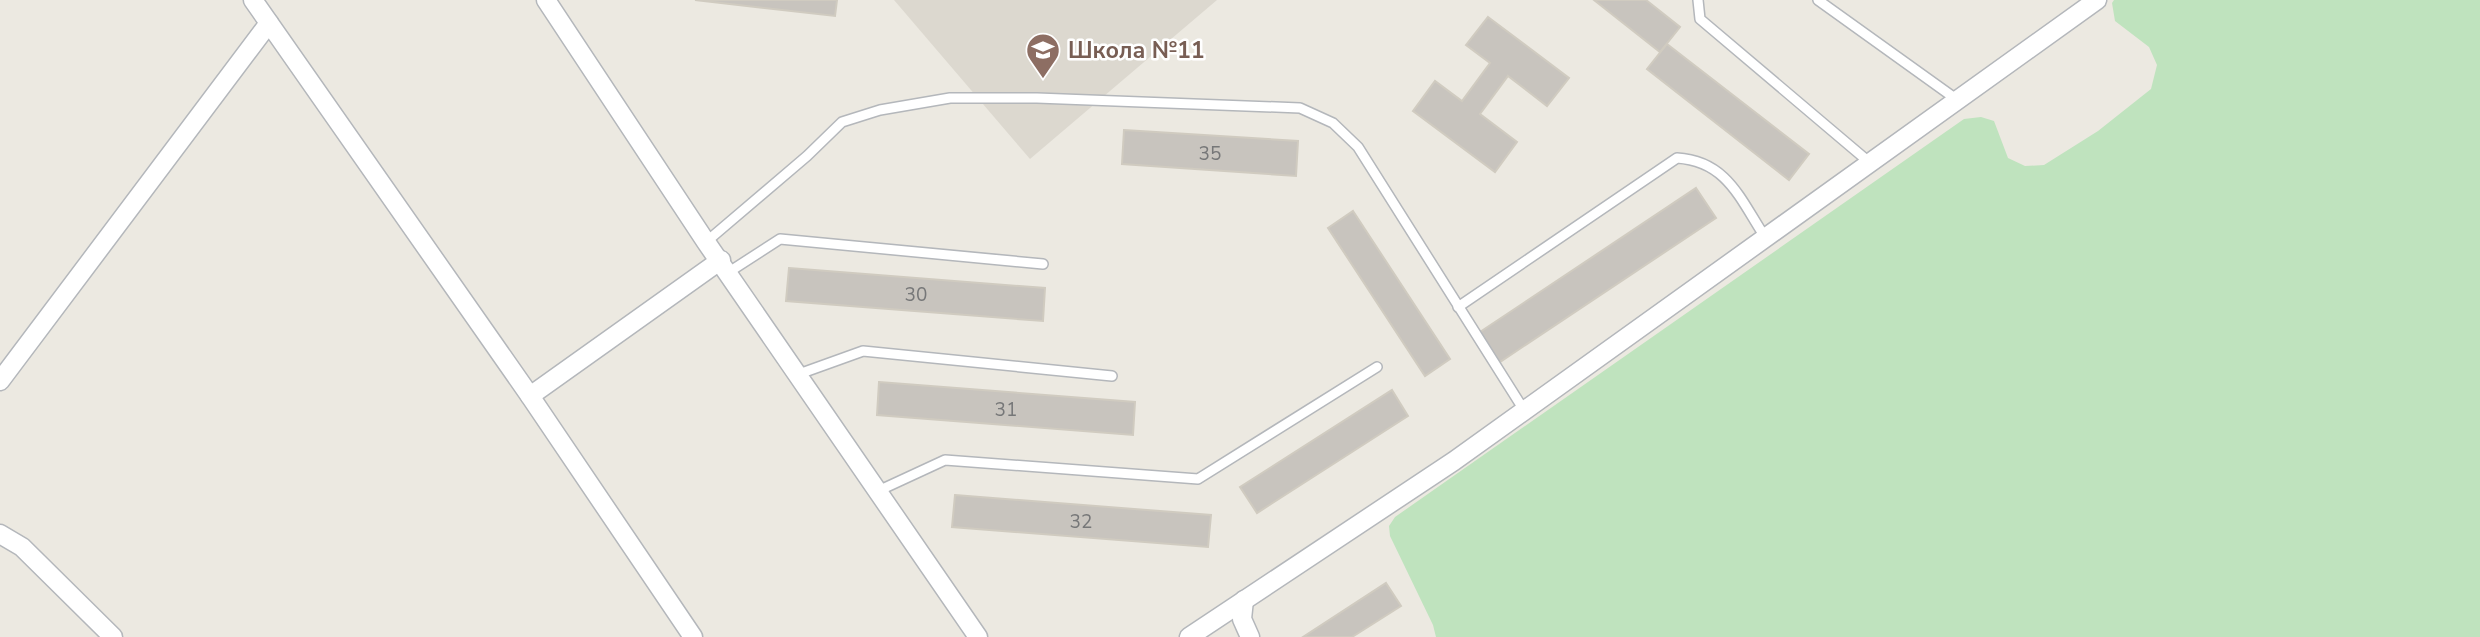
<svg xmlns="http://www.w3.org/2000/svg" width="2480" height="637" font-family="'Nunito Sans',sans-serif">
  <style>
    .education { fill: #dcd8cf }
    .green { fill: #bfe3be }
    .building { fill: #c8c4be; stroke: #d0cbc0; stroke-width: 2 }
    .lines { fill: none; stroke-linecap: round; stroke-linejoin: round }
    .lane-casing { stroke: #b4b7bb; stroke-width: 12 }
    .street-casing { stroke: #b4b7bb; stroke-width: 21 }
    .lane { stroke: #fff; stroke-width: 9 }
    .street { stroke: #fff; stroke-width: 18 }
    .labels { text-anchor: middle; stroke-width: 5; stroke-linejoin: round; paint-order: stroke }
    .number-label { font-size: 19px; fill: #767778 }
    .education-label { font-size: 23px; font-weight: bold; fill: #785e54; stroke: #fff; text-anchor: start }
  </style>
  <rect width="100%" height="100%" fill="#ece9e1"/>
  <polygon class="education" points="894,0 1217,0 1030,159"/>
  <polygon class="green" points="2114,0 2480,0 2480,637 1436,637 1433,625 1390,536 1389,526 1395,517 1964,119 1981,117 1994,121 2008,158 2025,166 2044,165 2098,131 2151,89 2157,65 2149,47 2115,21 2112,3"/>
  <g class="building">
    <polygon points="695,0 837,0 835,16"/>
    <polygon points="1594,0 1646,0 1680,27 1660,52"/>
    <polygon points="1488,17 1569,78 1547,106 1508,76 1480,114 1517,142 1495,172 1413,111 1435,81 1462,101 1490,63 1466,45"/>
    <polygon points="1667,44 1809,154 1789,180 1647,69"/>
    <polygon points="1124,130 1298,141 1296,176 1122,164"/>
    <polygon points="1696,188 1716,218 1497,364 1477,334"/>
    <polygon points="1353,211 1450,359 1425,376 1328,228"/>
    <polygon points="789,268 1045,288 1043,321 786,301"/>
    <polygon points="879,382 1135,402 1133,435 877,415"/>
    <polygon points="1392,390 1408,416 1257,513 1240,487"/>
    <polygon points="955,495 1211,515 1208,547 952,527"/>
    <polygon points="1386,583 1401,606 1352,637 1303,637"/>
  </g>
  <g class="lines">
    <g class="lane-casing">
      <g id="lane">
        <polyline points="1698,0 1700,19 1869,162"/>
        <polyline points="1818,0 1956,99"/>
        <polyline points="706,242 807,156 842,122 880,110 950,98 1037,98 1300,108 1333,123 1358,147 1524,410"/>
        <polyline points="729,272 780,239 1043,264"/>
        <path d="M1458,307L1677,158C1727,161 1740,199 1765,237"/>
        <polyline points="799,374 863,351 1112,376"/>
        <polyline points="878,491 945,460 1198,479 1377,367"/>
      </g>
    </g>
    <g class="street-casing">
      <g id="street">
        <polyline points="253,0 530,396 693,637"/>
        <polyline points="546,0 706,242 978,637"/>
        <polyline points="0,381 269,23"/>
        <polyline points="530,396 721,260"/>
        <polyline points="0,534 22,547 113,637"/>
        <polyline points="1244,600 1242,619 1250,637"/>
        <polyline points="1189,637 1454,461 2097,0"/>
      </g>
    </g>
    <use href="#lane" class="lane"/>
    <use href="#street" class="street"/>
  </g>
  <defs>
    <g id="school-pin" transform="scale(1.75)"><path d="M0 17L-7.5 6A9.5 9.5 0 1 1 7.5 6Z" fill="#8d6e63" stroke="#fff"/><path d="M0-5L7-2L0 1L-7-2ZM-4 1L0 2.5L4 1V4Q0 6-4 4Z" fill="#fff"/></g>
  </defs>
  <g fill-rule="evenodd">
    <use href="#school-pin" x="1043" y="50"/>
  </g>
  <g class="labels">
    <g class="number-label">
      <text x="1210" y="160">35</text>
      <text x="916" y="301">30</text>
      <text x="1006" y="416">31</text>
      <text x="1081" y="528">32</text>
    </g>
    <g class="education-label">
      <text x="1068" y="58">Школа №11</text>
    </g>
  </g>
</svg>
